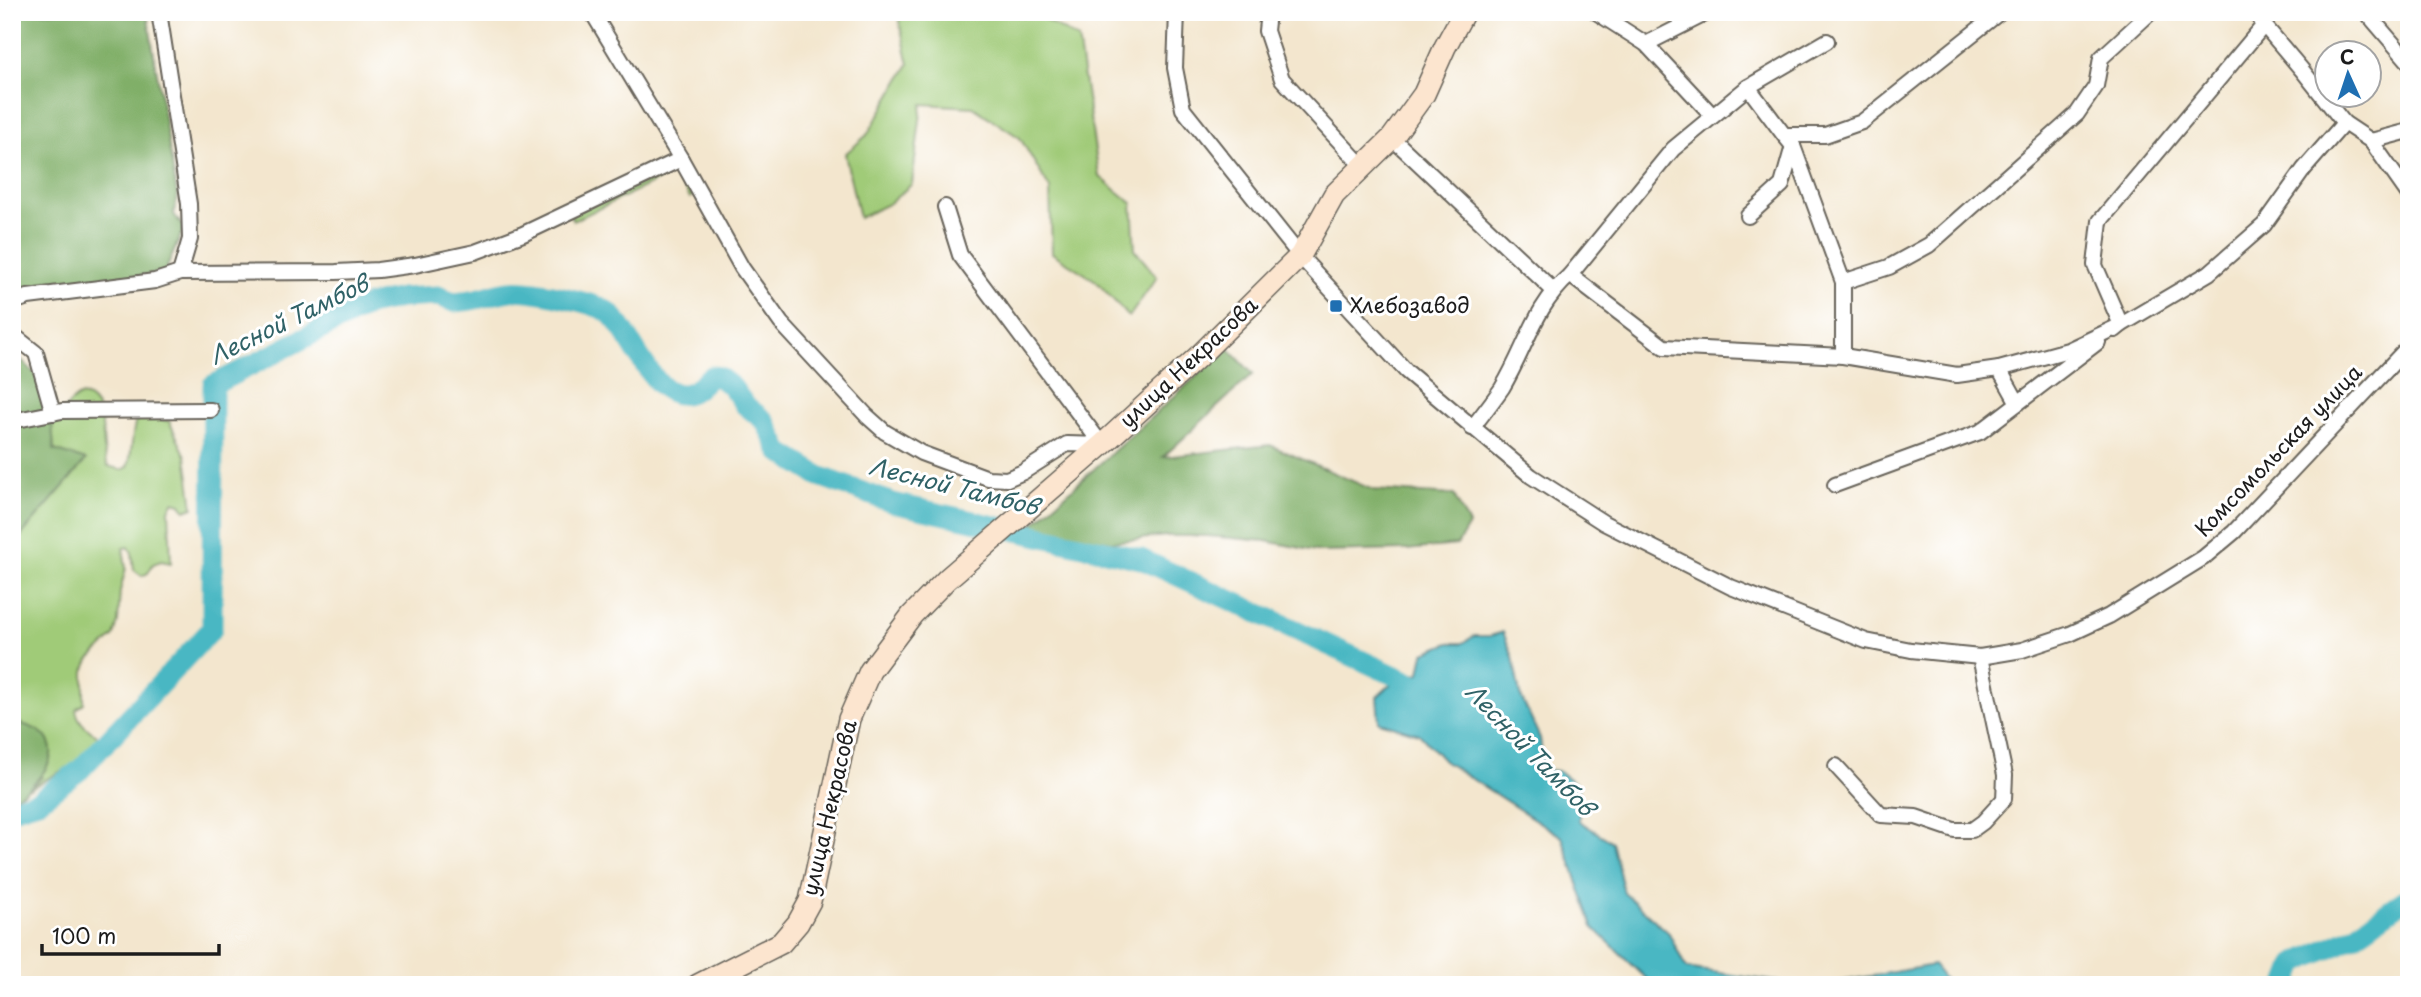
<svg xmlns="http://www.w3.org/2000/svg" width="2421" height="997" font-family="'Playpen Sans',sans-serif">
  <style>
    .green { fill: #a0cb78; stroke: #5e744a; stroke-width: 2 }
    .forest { fill: #80af68; stroke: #4e6642; stroke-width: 2 }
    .water { fill: #49b7c3; stroke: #326a70; stroke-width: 2 }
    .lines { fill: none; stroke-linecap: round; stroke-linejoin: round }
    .river { stroke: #49b7c3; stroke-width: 21 }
    .street-casing { stroke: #67635a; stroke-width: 18 }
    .secondary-casing { stroke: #67635a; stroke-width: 24 }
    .street { stroke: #fff; stroke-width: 14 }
    .secondary { stroke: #fce5cf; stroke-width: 21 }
    .poi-dot { fill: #1f6fb2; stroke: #fff; stroke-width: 2.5 }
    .labels { text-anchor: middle; stroke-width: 6; stroke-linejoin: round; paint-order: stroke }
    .poi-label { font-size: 21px; fill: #1c1c1c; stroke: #fff; text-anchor: start }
    .street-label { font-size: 21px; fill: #1c1c1c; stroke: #fff }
    .water-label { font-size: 23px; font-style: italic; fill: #306267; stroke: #fff }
  </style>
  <rect width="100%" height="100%" fill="#fff"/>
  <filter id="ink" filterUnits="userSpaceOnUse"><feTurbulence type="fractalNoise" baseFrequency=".0143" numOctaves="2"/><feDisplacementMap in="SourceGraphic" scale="14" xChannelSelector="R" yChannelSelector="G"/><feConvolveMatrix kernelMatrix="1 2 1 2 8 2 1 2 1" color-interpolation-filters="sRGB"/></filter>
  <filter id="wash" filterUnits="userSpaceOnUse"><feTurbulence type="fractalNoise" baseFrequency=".00686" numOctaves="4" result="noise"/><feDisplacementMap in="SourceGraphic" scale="28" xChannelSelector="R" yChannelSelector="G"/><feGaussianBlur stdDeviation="1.57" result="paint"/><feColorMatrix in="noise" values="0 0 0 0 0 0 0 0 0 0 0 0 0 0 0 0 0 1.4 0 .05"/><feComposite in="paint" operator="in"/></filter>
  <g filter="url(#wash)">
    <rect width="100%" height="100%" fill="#f3e6ce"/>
    <g class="green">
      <polygon points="897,12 1038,12 1039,16 1078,39 1099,176 1132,203 1135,250 1157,277 1129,317 1096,281 1052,253 1050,189 1020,138 973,107 922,104 912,184 890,203 859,218 845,154 867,135 909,64"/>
      <polygon points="676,168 682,172 694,195 690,198 675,172 573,221 570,215"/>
      <path d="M82,395C111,405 98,443 108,466L122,470L128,467C133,450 131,433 137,416L169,421L186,456L193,507L185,510L181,504L173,502L169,510L171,563L161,561L153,564L148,573L142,576L134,570L132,553L129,547L123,548L126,568L120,591L118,622L114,636L89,660L84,671V703L76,709C78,727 97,734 109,745L29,789L42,777L12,721V546L86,460L54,450L52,424C62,414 69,400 82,395Z"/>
    </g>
    <g class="forest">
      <path d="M12,12H147L177,195L174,214L184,228L165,272C114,278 65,292 13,291Z"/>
      <polygon points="1228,348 1253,374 1163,457 1270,445 1373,490 1454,495 1469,525 1457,545 1406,550 1321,552 1266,541 1207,536 1167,536 1111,542 1075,536 1032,525"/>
      <polygon points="12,350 41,380 52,424 54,450 86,460 12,546"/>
      <path d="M12,721C21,724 36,727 43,734C67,758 32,788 12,799Z"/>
    </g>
    <g class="water">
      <polygon points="1503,632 1513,657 1520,695 1540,738 1544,770 1558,771 1579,786 1579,821 1612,842 1624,893 1669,933 1686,968 1799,985 1653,985 1593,927 1562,837 1444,761 1419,734 1379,722 1377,697 1398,678 1420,673 1424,653 1449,643 1463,643 1474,636 1490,636"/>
      <polygon points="1933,965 1949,985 1821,985"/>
    </g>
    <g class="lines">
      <g class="river">
        <path d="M12,809L38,801L80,770L212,629L213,385L369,305L401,298L438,296L454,302L463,301C479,300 494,293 510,291C528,288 593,302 608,312C632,330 654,408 691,392C699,389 704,380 712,376L719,377L732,387L745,405L765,421L780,452L819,476L893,503L1141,559L1426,690"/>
        <polyline points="2287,985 2295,964 2354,936 2409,897"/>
      </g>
    </g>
  </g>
  <g filter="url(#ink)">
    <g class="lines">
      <g class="street-casing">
        <g id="street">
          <polyline points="159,12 189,204 190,239 180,273"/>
          <polyline points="592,12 681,159 742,268 781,323 867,416 885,432 921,453 988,478 1007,479 1023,472 1067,444 1102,445"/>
          <polyline points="1177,12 1175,68 1183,109 1300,256 1406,371 1531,476 1604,523 1731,587 1866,641 1911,650 1980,657 2022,650 2070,634 2109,616 2203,558 2234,532 2409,346"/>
          <polyline points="1268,12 1266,31 1282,79 1363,167"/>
          <polyline points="1596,12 1646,44 1713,116"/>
          <polyline points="2256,12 2264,25 2302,70 2344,123 2371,141 2409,195"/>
          <polyline points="2366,12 2409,62"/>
          <polyline points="1646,44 1709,12"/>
          <polyline points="1748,87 1784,135 1825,135 1862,122 2000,12"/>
          <polyline points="1784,135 1793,146 1843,282 1843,356"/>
          <polyline points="1392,138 1553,290"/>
          <polyline points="2371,141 2409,131"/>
          <polyline points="945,207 960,255 1102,445"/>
          <polyline points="1748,216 1782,185 1793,146"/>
          <polyline points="1570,275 1664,347 1843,356 1957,375 1999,369 2068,350 2121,325 2209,273 2264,225 2304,169 2344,123"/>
          <polyline points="1843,282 1889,267 1929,245 2077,114 2096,86 2101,58 2151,12"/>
          <polyline points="12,299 16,301 28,297 155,281 180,273 336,272 378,270 415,265 475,252 523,234 681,159"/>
          <polyline points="2115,330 2121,325 2095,265 2100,221 2264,25"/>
          <polyline points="12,334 36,353 53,413"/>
          <polyline points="1999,369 2018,403"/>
          <polyline points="12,421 62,411 211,410"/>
          <path d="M1472,428C1482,415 1493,401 1502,388C1527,347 1533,308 1570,275L1673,149L1748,87L1827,41"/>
          <polyline points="1835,485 1980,432 2098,342"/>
          <polyline points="1836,766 1881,815 1916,817 1954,830 1972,830 1983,822 2004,799 2005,775 1980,657"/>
        </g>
      </g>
      <g class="secondary-casing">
        <polyline id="secondary" points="698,985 781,943 798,923 810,901 849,719 870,671 912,615 947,579 1102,445 1201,354 1300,256 1334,195 1392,138 1424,94 1445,47 1464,12"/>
      </g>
      <use href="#street" class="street"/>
      <use href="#secondary" class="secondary"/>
    </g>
  </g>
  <rect class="poi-dot" x="1329" y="299" width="14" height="14" rx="3.5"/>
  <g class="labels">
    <g class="poi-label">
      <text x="1350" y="313">Хлебозавод</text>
    </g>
    <g class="street-label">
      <text transform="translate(1189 363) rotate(-43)" y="7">улица Некрасова</text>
      <text transform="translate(2279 451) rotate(-46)" y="7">Комсомольская улица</text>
      <text transform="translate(830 808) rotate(-77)" y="7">улица Некрасова</text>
    </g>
    <g class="water-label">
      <text transform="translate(289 320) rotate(-26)" y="8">Лесной Тамбов</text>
      <text transform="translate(954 487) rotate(14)" y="8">Лесной Тамбов</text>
      <text transform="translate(1530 750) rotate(46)" y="8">Лесной Тамбов</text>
    </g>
  </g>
  <rect width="2421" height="997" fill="none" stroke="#fff" stroke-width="42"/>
  <g transform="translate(2348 74) rotate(357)"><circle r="33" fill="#ffffff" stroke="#a4a4a4" stroke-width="2"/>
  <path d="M0-5L12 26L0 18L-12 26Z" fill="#1f6fb2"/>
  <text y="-10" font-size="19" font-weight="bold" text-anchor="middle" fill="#1c1c1c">С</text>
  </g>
  <path d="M42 944v10h177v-10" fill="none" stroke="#1c1c1c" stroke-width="3.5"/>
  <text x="52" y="944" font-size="21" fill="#1c1c1c" stroke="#ffffff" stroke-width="5" paint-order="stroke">100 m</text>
</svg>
